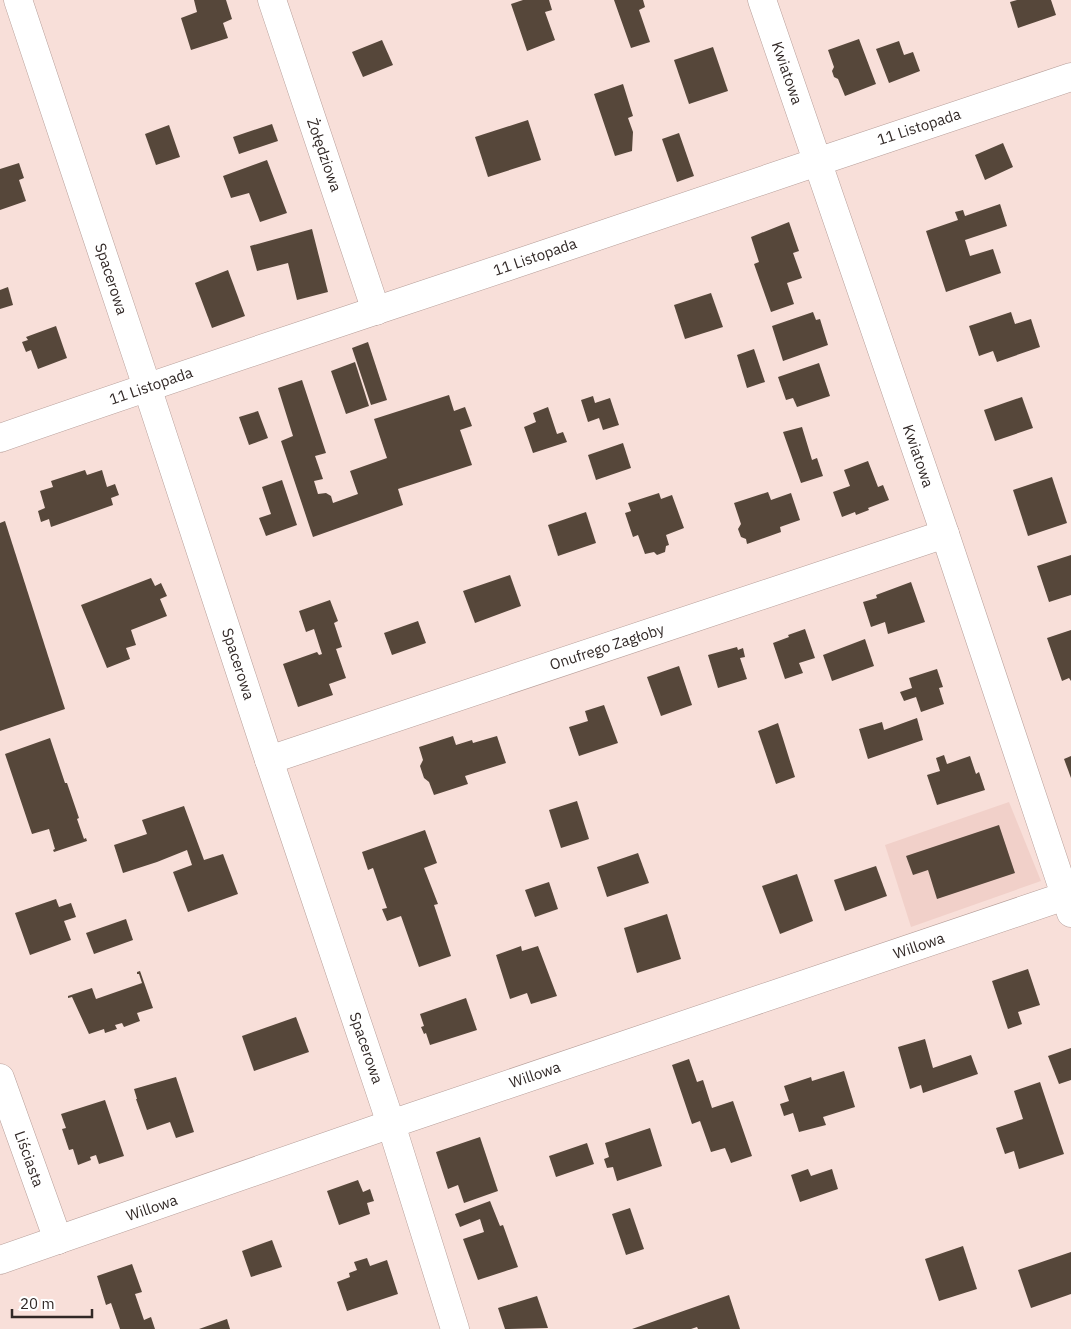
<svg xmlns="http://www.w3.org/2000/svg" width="1071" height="1329" font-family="'IBM Plex Sans',sans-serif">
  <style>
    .built { fill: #f1d0c9 }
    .building { fill: #56473a }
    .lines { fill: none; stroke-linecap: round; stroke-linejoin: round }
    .street-casing { stroke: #b69e99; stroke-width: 29 }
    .street { stroke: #fff; stroke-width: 28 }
    .labels { text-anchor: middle; stroke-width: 5; stroke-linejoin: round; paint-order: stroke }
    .street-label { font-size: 15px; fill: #312826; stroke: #fff }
  </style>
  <rect width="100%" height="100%" fill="#f8dfd9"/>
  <polygon class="built" points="1009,802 1041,881 911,927 885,845"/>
  <g class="building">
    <polygon points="194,0 226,0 232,19 223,23 228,38 191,50 181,18 197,12"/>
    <polygon points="523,0 549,0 552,10 545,12 555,40 527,51 511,4"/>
    <polygon points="614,0 643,0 645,7 639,10 650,42 631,48"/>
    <polygon points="1017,0 1051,0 1056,15 1018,28 1010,2"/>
    <polygon points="859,39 876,84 845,96 838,79 834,77 832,71 834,67 828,50"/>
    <polygon points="382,40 393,65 363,77 352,52"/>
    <polygon points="899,41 904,55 913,52 920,71 889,83 876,49"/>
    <polygon points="713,47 728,91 689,104 674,60"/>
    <polygon points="623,84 633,116 628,118 633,132 632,151 615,156 594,94"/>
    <polygon points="528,120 541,160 488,177 475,137"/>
    <polygon points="272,124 278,141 239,154 233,137"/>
    <polygon points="169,125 180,157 156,165 145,134"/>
    <polygon points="679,133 694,176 677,182 662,139"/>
    <polygon points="1003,143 1013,167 985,180 975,155"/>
    <polygon points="267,160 287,213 260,222 249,193 231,198 223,176"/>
    <polygon points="19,163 24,178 19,180 26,201 0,210 0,169"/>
    <polygon points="1000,204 1007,226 965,240 970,256 993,249 1001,273 946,292 926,231 958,220 955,212 963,210 965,216"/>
    <polygon points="789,222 799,251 793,253 802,278 787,283 794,304 771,312 754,264 759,262 751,237"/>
    <polygon points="312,229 328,292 297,300 288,263 257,271 250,246"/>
    <polygon points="228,270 245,316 212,328 195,283"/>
    <polygon points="8,287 13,305 0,309 0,290"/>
    <polygon points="711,293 723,327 685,339 674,305"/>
    <polygon points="813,312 816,320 820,319 828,345 783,361 772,326"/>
    <polygon points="1011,312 1015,324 1031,319 1040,347 997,362 993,351 979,356 969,326"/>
    <polygon points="56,326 67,358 38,369 31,350 26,352 22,342 28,340 26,337"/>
    <polygon points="368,342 387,400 371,405 352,348"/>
    <polygon points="754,349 765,382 747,388 737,355"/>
    <polygon points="355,362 369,406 346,414 331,371"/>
    <polygon points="819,363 830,396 797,407 793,398 786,400 778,377"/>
    <polygon points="302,380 326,453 315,456 323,479 314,481 318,494 326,493 331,496 333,503 358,494 350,471 387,458 374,419 449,395 454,411 465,407 472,426 460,430 472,465 398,489 403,505 313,537 281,441 293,436 278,388"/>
    <polygon points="593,396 595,403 610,398 619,425 603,430 599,418 588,422 581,400"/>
    <polygon points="1022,397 1033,428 995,441 984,410"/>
    <polygon points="548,407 557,434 563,432 567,442 533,453 524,427 536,422 533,413"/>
    <polygon points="258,411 268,438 249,445 239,417"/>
    <polygon points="802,427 812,460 817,458 823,476 801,483 783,432"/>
    <polygon points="623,443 631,468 596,480 588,455"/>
    <polygon points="868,461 878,487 883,485 889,500 868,508 869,510 856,515 855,512 842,517 833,492 850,486 844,470"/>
    <polygon points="85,470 87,475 102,470 107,487 115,484 119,495 111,498 113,505 51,527 49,519 41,522 38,511 45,508 40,491 53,487 51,481"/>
    <polygon points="1052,477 1067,523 1028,536 1013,490"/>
    <polygon points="282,480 297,525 266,536 259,518 271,514 262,487"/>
    <polygon points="768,492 771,500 791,493 800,520 780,527 781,532 747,544 746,539 741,537 738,529 741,524 734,503"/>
    <polygon points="659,493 661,499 672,495 684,528 666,535 669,545 666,546 665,552 657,555 654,552 645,554 638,535 633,537 625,513 631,511 628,503"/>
    <polygon points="586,512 596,543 558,556 548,525"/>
    <polygon points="5,521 65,709 0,731 0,523"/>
    <polygon points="1071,555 1071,595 1049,602 1037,566"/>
    <polygon points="510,575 521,606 475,623 463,591"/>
    <polygon points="151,578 155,586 161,583 167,596 160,599 167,616 131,630 136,645 126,648 130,659 107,668 81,605"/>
    <polygon points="911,582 925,622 888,634 885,622 871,627 863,602 877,598 876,595"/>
    <polygon points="330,600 338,621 334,623 342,647 336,649 346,678 329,684 333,695 298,707 283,664 317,652 319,655 322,654 314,629 306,632 299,611"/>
    <polygon points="418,621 426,643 392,655 384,633"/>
    <polygon points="805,629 815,658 799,663 803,673 785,679 773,643 789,637 788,635"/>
    <polygon points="1071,630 1071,681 1069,678 1062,681 1047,638"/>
    <polygon points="865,639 874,666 832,681 823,655"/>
    <polygon points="737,647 738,650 743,648 745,657 740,658 747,679 718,688 708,655"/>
    <polygon points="679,666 692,705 661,716 647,677"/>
    <polygon points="937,669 943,687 939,688 944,704 921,712 916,697 904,701 900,692 912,688 909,678"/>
    <polygon points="604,705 618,743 579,756 569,727 588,721 585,711"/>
    <polygon points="917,718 923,740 868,759 859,729 882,722 884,730"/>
    <polygon points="778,723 795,777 776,784 758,731"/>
    <polygon points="453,736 456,745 472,740 473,743 497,736 506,763 465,776 468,784 434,795 429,782 424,778 420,766 423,760 419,747"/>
    <polygon points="50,738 65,783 67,783 79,818 77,819 84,839 86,838 87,841 54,852 53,850 55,849 49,829 32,834 5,754"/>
    <polygon points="944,755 947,764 970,756 976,774 979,772 985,790 937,805 927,775 940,771 936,758"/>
    <polygon points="1071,756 1071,778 1064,759"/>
    <polygon points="577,801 589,839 561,848 549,810"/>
    <polygon points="184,806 204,860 223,854 238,894 188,912 173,872 192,865 187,850 157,862 123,873 114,845 147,834 142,820"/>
    <polygon points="999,825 1015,873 937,899 928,870 913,875 906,856"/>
    <polygon points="425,830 437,863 424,868 438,904 434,905 451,956 419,967 401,916 387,921 382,909 387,908 373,868 368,870 362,852"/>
    <polygon points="638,853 649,883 607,897 597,867"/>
    <polygon points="876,866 887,896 845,911 834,880"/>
    <polygon points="797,874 813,921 780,934 762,886"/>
    <polygon points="549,882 558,909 535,917 525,890"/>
    <polygon points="56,899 59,907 71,903 76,917 64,921 71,940 30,955 15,913"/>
    <polygon points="667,914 681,959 637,973 624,928"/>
    <polygon points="126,919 133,940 94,954 86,933"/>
    <polygon points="521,946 522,951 538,946 557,996 531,1004 527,993 510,999 496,955"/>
    <polygon points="1028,969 1040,1005 1018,1012 1022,1024 1008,1029 992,981"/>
    <polygon points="140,971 153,1008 137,1013 140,1021 124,1027 122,1023 115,1025 117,1029 105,1033 104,1029 89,1034 72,997 68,998 68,996 92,988 96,999 142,983 139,974 137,974 137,972"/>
    <polygon points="466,998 477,1030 430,1045 426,1033 424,1034 421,1027 424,1026 420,1014"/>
    <polygon points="296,1017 309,1052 254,1071 242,1036"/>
    <polygon points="925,1039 933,1068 971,1055 978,1074 923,1093 921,1085 910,1089 898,1047"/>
    <polygon points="1071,1048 1071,1080 1059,1084 1048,1056"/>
    <polygon points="689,1059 697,1082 703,1080 712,1108 733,1101 752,1156 731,1163 725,1148 711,1152 700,1121 692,1124 672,1065"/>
    <polygon points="844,1071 855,1107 823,1117 826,1125 799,1132 793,1113 784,1116 780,1104 789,1101 784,1086 811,1077 812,1081"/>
    <polygon points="176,1077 194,1132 176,1138 170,1122 147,1130 136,1099 137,1099 134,1089"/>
    <polygon points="1040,1082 1064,1154 1019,1169 1014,1151 1005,1154 996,1128 1023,1119 1014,1091"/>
    <polygon points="105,1100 124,1156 99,1164 96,1155 90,1157 91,1160 78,1165 73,1149 69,1150 62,1129 66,1128 61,1114"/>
    <polygon points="650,1128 662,1166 617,1181 613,1167 607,1168 604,1159 609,1157 605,1143"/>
    <polygon points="480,1137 498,1191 464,1203 458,1185 448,1189 436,1152"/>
    <polygon points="587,1143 594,1164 556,1177 549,1156"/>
    <polygon points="808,1169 811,1176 832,1169 838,1189 800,1202 791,1175"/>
    <polygon points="358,1180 363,1192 370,1189 374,1201 367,1203 370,1214 339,1225 327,1191"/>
    <polygon points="490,1201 500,1226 503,1225 518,1267 478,1280 463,1239 484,1232 480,1219 460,1227 455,1214"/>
    <polygon points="630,1208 644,1249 626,1255 612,1214"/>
    <polygon points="272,1240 282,1267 251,1277 242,1251"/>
    <polygon points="963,1246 977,1289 939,1301 925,1259"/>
    <polygon points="1071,1252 1071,1294 1031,1308 1018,1270"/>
    <polygon points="367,1258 370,1266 387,1260 398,1294 347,1311 337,1282 350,1277 349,1273 357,1270 354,1262"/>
    <polygon points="132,1264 142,1292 135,1294 144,1320 151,1317 155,1329 120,1329 111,1303 106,1305 97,1276"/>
    <polygon points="729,1295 740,1329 698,1329 697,1327 691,1329 632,1329"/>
    <polygon points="537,1296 548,1328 505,1329 498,1308"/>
    <polygon points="227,1319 230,1329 199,1329"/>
  </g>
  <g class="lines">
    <g class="street-casing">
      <g id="street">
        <polyline points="18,0 147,387 269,760 391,1124 455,1329"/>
        <polyline points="272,0 376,311"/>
        <polyline points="762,0 945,534 1071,913"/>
        <path d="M0,438C175,377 351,319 527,260C709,199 889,137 1071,77"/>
        <polyline points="269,760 945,534"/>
        <polyline points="0,1078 58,1240"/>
        <polyline points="0,1260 391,1124 1071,894"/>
      </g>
    </g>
    <use href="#street" class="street"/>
  </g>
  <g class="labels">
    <g class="street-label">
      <text transform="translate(787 73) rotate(71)" y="5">Kwiatowa</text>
      <text transform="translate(919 127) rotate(-18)" y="5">11 Listopada</text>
      <text transform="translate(324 155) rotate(71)" y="5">Żołędziowa</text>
      <text transform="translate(535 257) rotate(-19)" y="5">11 Listopada</text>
      <text transform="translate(111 279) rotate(72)" y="5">Spacerowa</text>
      <text transform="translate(151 386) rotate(-19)" y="5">11 Listopada</text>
      <text transform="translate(918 456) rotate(71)" y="5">Kwiatowa</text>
      <text transform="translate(607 647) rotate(-18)" y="5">Onufrego Zagłoby</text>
      <text transform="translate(238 664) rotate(72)" y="5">Spacerowa</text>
      <text transform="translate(919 946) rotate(-19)" y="5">Willowa</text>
      <text transform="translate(366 1048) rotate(71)" y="5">Spacerowa</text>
      <text transform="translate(535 1075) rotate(-19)" y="5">Willowa</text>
      <text transform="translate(29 1159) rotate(70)" y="5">Liściasta</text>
      <text transform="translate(152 1208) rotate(-19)" y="5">Willowa</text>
    </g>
  </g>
  <path d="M12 1309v8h80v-8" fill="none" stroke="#312826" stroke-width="2.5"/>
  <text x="20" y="1309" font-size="15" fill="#312826" stroke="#ffffff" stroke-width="4" paint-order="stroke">20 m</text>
</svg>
